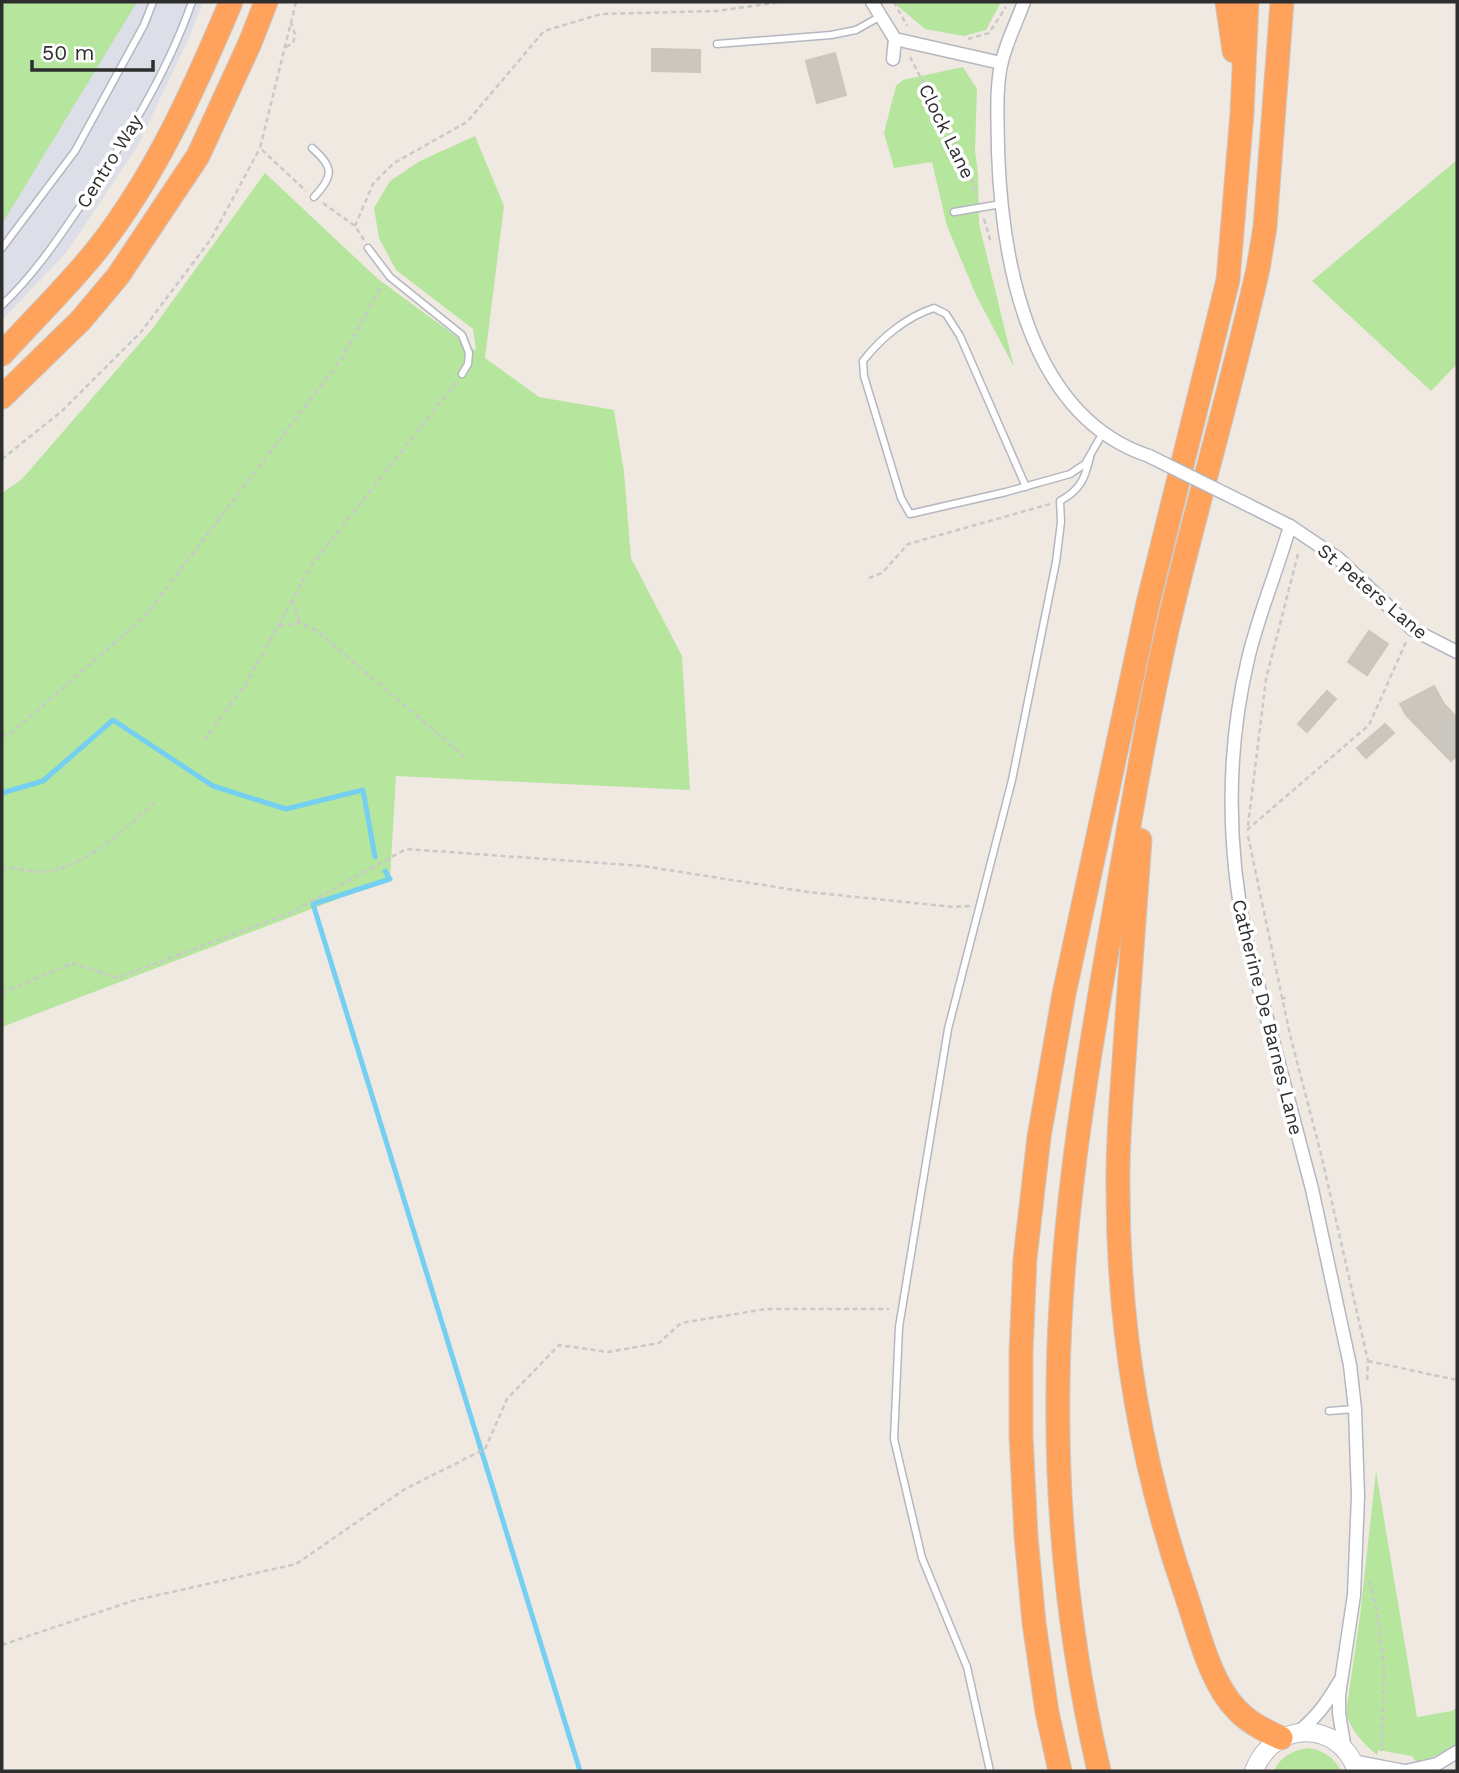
<svg xmlns="http://www.w3.org/2000/svg" width="1459" height="1773" font-family="'Work Sans',sans-serif">
  <style>
    .airport { fill: #dcdee8 }
    .green { fill: #b6e59e }
    .lines { fill: none; stroke-linecap: round; stroke-linejoin: round }
    .stream { stroke: #75cff0; stroke-width: 5 }
    .building { fill: #cbc7bf; stroke: #cbc5ba; stroke-width: 2 }
    .lane-casing { stroke: #b4b7c1; stroke-width: 9 }
    .street-casing { stroke: #b4b7c1; stroke-width: 15 }
    .secondary-casing { stroke: #b4b7c1; stroke-width: 20 }
    .highway-casing { stroke: #c9c9c9; stroke-width: 25 }
    .path { stroke: #c9c9c9; stroke-width: 2.5; stroke-dasharray: 5 3.5; stroke-linecap: butt }
    .lane { stroke: #fff; stroke-width: 6 }
    .street { stroke: #fff; stroke-width: 12 }
    .secondary { stroke: #fff; stroke-width: 18 }
    .highway { stroke: #ffa35c; stroke-width: 23 }
    .street-bridge-casing { stroke: #b4b7c1; stroke-width: 15; stroke-linecap: butt }
    .street-bridge { stroke: #fff; stroke-width: 12 }
    .labels { text-anchor: middle; stroke-width: 7; stroke-linejoin: round; paint-order: stroke }
    .street-label { font-size: 19px; fill: #2e2e2e; stroke: #fff }
  </style>
  <rect width="100%" height="100%" fill="#efe9e1"/>
  <polygon class="airport" points="2,2 203,2 188,40 137,147 66,253 2,320"/>
  <g class="green">
    <polygon points="2,2 137,2 2,224"/>
    <polygon points="893,2 1001,2 986,30 964,36 925,29"/>
    <polygon points="963,67 977,89 975,150 978,175 979,224 1014,367 976,295 947,226 932,162 894,168 884,133 896,86 903,80"/>
    <polygon points="475,136 504,206 485,358 539,397 614,410 624,472 631,558 682,656 690,790 396,776 390,879 2,1027 2,493 22,479 153,328 265,173 378,279 476,351 473,329 396,270 379,238 374,208 390,181 420,161"/>
    <polygon points="1457,160 1457,364 1431,391 1312,281"/>
    <path d="M1376,1471L1417,1717L1452,1711L1457,1708V1744L1440,1754L1417,1763L1412,1756L1378,1750L1377,1755C1362,1742 1352,1732 1346,1713L1360,1616Z"/>
    <path d="M1309,1748C1324,1751 1334,1757 1341,1771H1274C1281,1756 1293,1750 1309,1748Z"/>
  </g>
  <g class="lines">
    <g class="stream">
      <polyline points="2,793 43,781 113,720 213,786 286,809 363,790 375,857"/>
      <polyline points="385,871 390,879 313,904 580,1771"/>
    </g>
  </g>
  <g class="building">
    <polygon points="652,49 700,50 700,72 652,71"/>
    <polygon points="835,53 846,95 817,103 806,61"/>
    <polygon points="1369,631 1388,644 1367,675 1348,662"/>
    <polygon points="1434,686 1444,704 1457,718 1457,755 1451,761 1406,715 1400,704"/>
    <polygon points="1327,691 1336,699 1307,732 1298,724"/>
    <polygon points="1385,724 1394,733 1366,758 1357,748"/>
  </g>
  <g class="lines">
    <g class="lane-casing">
      <g id="lane">
        <polyline points="717,44 831,35 856,30 881,16"/>
        <path d="M312,148C334,167 334,176 314,197"/>
        <polyline points="954,212 1001,204"/>
        <polyline points="2,248 75,151 144,25 153,2"/>
        <polyline points="368,248 390,277 462,335 469,353 468,364 462,374"/>
        <path d="M2,305C32,277 56,242 79,208C124,143 166,76 192,2"/>
        <path d="M1026,487L960,336L946,314L934,308C906,317 881,338 863,361L864,376L901,498L910,514L1006,492L1070,474L1085,464L1104,431"/>
        <polyline points="1329,1411 1355,1409"/>
        <path d="M990,1771L967,1667L922,1558L894,1439L899,1327L948,1029L1012,780L1056,562L1061,522L1060,501C1080,490 1085,479 1090,457"/>
      </g>
    </g>
    <g class="street-casing">
      <g id="street">
        <polyline points="872,2 895,39 1001,63"/>
        <path d="M1024,2C1017,21 1007,41 1002,61C995,87 998,125 998,152C1002,261 1028,416 1149,456"/>
        <polyline points="893,59 895,39"/>
        <path d="M1250,506L1290,526C1277,571 1259,613 1248,659C1226,752 1227,846 1246,939L1312,1189L1350,1365L1355,1409L1358,1496L1354,1595L1339,1695V1713L1345,1750"/>
        <polyline points="1290,526 1339,559 1412,629 1457,652"/>
        <path d="M1297,1733C1316,1718 1327,1703 1339,1682"/>
        <polyline points="1352,1761 1404,1771"/>
        <polyline points="1406,1771 1437,1764 1457,1752"/>
      </g>
    </g>
    <g class="secondary-casing">
      <path id="secondary" d="M1254,1771C1273,1720 1339,1719 1357,1771"/>
    </g>
    <g class="highway-casing">
      <g id="highway">
        <polyline points="1227,2 1234,51"/>
        <path d="M2,354C33,320 67,287 96,251C155,177 194,89 231,2"/>
        <polyline points="2,397 81,320 118,276 198,156 250,43 266,2"/>
        <path d="M1140,840C1135,904 1131,967 1126,1030C1123,1083 1117,1136 1118,1189C1118,1326 1141,1465 1186,1595C1198,1630 1210,1683 1237,1710C1249,1723 1266,1731 1281,1738"/>
        <polyline points="1060,1771 1047,1712 1034,1623 1026,1536 1021,1436 1021,1352 1025,1259 1039,1137 1064,994 1148,603 1228,280 1242,113 1247,2"/>
        <path d="M1099,1771C1070,1646 1056,1512 1058,1383C1060,1232 1084,1083 1110,935C1128,832 1145,728 1168,626C1196,507 1231,389 1258,269L1265,227L1282,2"/>
      </g>
    </g>
    <g class="path">
      <polyline points="296,2 260,148 306,191"/>
      <polyline points="894,2 907,26"/>
      <polyline points="968,39 989,33 1006,7"/>
      <polyline points="286,47 293,43 295,34 291,23"/>
      <polyline points="910,57 967,167 977,196"/>
      <polyline points="323,203 355,226 364,240"/>
      <polyline points="984,219 991,243"/>
      <polyline points="355,226 373,184 394,163 467,122 544,31 601,14 716,11 781,2"/>
      <polyline points="2,459 62,411 141,332 211,239 260,148"/>
      <polyline points="869,578 882,573 908,544 1050,504"/>
      <polyline points="292,601 300,623"/>
      <polyline points="279,626 300,623 316,630 465,757"/>
      <polyline points="2,735 9,735 145,616 342,358 382,285"/>
      <polyline points="204,740 247,682 311,566 456,382"/>
      <polyline points="1248,826 1266,679 1298,554"/>
      <polyline points="1247,830 1369,725 1406,642"/>
      <polyline points="1248,836 1290,1035 1321,1154 1368,1361 1367,1382"/>
      <path d="M2,867C16,868 36,874 51,871C90,862 126,829 155,802"/>
      <polyline points="2,993 72,963 117,978 292,912 406,849 643,866 808,892 953,907 970,906"/>
      <polyline points="1281,999 1288,997"/>
      <polyline points="1368,1361 1457,1380"/>
      <polyline points="1369,1581 1377,1610 1384,1670 1381,1751"/>
      <polyline points="2,1645 132,1601 296,1564 405,1489 485,1449 507,1399 559,1345 608,1352 659,1343 681,1323 766,1309 889,1309"/>
    </g>
    <use href="#lane" class="lane"/>
    <use href="#street" class="street"/>
    <use href="#secondary" class="secondary"/>
    <use href="#highway" class="highway"/>
    <g class="street-bridge-casing">
      <polyline id="street-bridge" points="1149,456 1250,506"/>
    </g>
    <use href="#street-bridge" class="street-bridge"/>
  </g>
  <g class="labels">
    <g class="street-label">
      <text transform="translate(947 131) rotate(64)" y="7">Clock Lane</text>
      <text transform="translate(109 161) rotate(-58)" y="7">Centro Way</text>
      <text transform="translate(1373 591) rotate(40)" y="7">St Peters Lane</text>
      <text transform="translate(1268 1017) rotate(76)" y="7">Catherine De Barnes Lane</text>
    </g>
  </g>
  <rect width="1459" height="1773" fill="none" stroke="#2e2e2e" stroke-width="7"/>
  <path d="M32 60v10h121v-10" fill="none" stroke="#2e2e2e" stroke-width="3.5"/>
  <text x="42" y="60" font-size="21" fill="#2e2e2e" stroke="#ffffff" stroke-width="5" paint-order="stroke">50 m</text>
</svg>
